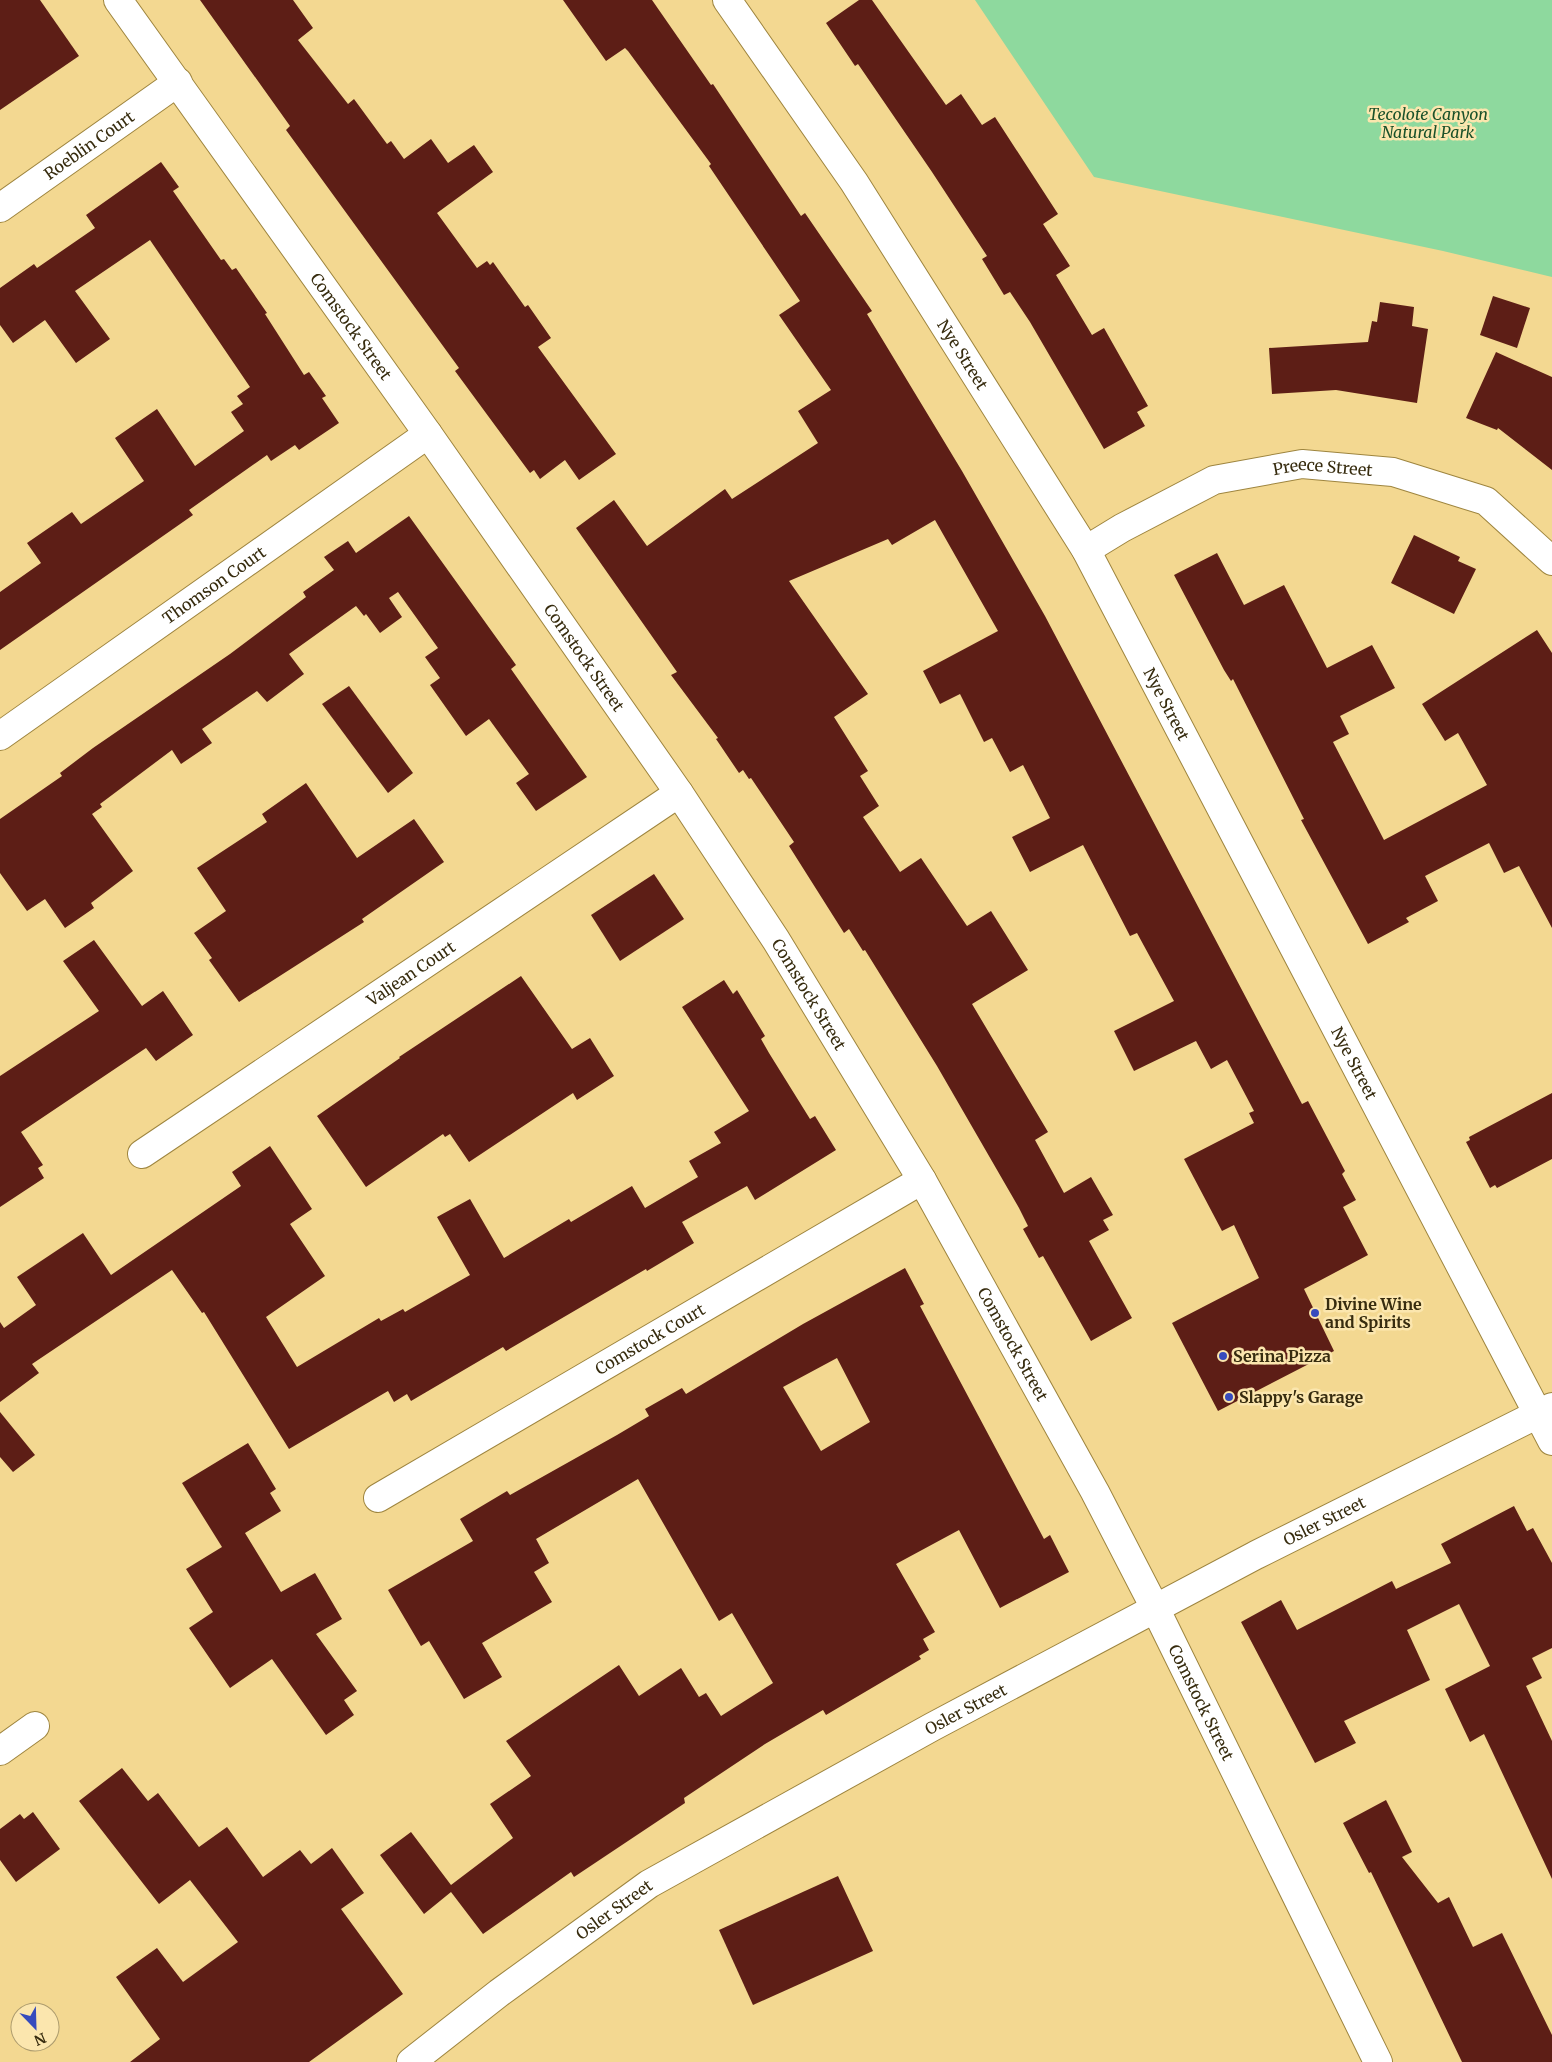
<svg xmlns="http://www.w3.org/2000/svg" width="1552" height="2062" font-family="Merriweather,serif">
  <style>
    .green { fill: #8ed99e }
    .building { fill: #5d1e16; fill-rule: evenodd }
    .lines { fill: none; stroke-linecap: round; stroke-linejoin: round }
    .minor-casing { stroke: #9e853f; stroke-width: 30 }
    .minor { stroke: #fff; stroke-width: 28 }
    .poi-dot { fill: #364bbd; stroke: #fbe6ae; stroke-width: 2 }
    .labels { text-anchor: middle; stroke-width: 5; stroke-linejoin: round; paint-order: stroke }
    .park-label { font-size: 16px; font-style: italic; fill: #1a512a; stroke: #fbe6ae }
    .street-label { font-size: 16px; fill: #372c0f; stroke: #fbe6ae }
    .poi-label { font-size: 16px; font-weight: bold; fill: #372c0f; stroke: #fbe6ae; text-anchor: start }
  </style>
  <rect width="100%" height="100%" fill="#f3d891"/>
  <polygon class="green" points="975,0 1552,0 1552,277 1443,251 1094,177"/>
  <g class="building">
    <polygon points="0,0 40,0 79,56 0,110"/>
    <polygon points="200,0 293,0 313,28 298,40 348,104 354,99 387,144 391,141 404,159 431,139 448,163 474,145 493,172 437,213 477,268 487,261 490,265 493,262 525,307 528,305 551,338 538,347 616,454 579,480 565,460 540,479 534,470 530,473 455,371 459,368 286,130 290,126"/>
    <polygon points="563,0 652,0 711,85 713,84 801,216 805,213 872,311 867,314 962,471 1045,616 1302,1104 1308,1101 1345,1171 1342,1174 1356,1200 1343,1207 1368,1255 1304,1289 1334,1351 1218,1411 1172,1323 1259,1278 1234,1225 1222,1231 1184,1159 1254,1123 1249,1113 1254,1111 1227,1060 1211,1069 1196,1041 1134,1071 1114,1031 1174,1001 1137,933 1130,936 1083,845 1030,872 1012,837 1050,818 1023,765 1010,772 992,738 984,742 960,694 940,704 923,671 998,631 935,520 892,545 888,539 789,581 868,694 834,717 868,771 860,776 879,806 863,817 900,872 921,858 967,926 991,911 1028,970 972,1004 1048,1132 1035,1140 1064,1193 1091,1177 1113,1215 1103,1220 1109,1230 1089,1241 1132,1318 1091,1341 1043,1256 1039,1258 1023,1229 1028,1226 1019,1208 937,1066 865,950 863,951 849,929 844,933 789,846 794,842 751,778 749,779 743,770 739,773 716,739 718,738 671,675 677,672 576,528 614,500 647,546 725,489 732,499 818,443 798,411 831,390 779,315 800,301 709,166 711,164 628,51 625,48 606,61"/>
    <polygon points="859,0 872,0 946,105 961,94 982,125 995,117 1058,214 1043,224 1070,266 1056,275 1092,335 1104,328 1148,406 1137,412 1145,426 1104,449 1030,322 1010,292 1004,295 982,259 987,256 932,172 858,64 855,66 826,23"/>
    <polygon points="161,162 179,187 173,191 221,260 224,259 232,270 236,268 267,313 265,314 304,375 309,372 326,396 322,398 339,423 299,450 295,445 271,461 267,455 189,510 193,515 0,650 0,592 41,563 27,543 72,512 81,524 144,481 115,438 157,409 195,466 244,431 231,412 243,404 237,396 250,387 150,240 75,291 110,339 76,363 45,320 13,343 0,325 0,288 34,264 37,268 95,228 86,215"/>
    <polygon points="1493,296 1530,308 1517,348 1480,335"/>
    <polygon points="1380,302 1414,307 1412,326 1428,329 1417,403 1336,390 1272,394 1269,348 1368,342 1372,321 1377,322"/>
    <polygon points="1496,352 1552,377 1552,470 1498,428 1497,430 1466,418"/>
    <polygon points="409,516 516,665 511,669 587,777 536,811 516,783 529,774 489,719 466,736 430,685 440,678 425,657 438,648 398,592 389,598 402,617 380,633 366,614 364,616 356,606 289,654 304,674 267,702 257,691 202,729 212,743 181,764 172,750 100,804 102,807 92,814 133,871 91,903 94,908 65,928 45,899 27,911 0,873 0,819 62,776 60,773 93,748 230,654 306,597 303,592 334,570 324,557 348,541 356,553"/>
    <polygon points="1414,535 1460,557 1458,561 1476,569 1454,614 1391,583"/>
    <polygon points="1217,553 1244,605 1284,585 1327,668 1372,645 1395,688 1340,716 1349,734 1333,742 1384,840 1487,785 1458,733 1445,741 1422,704 1537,630 1552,653 1552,928 1519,866 1504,873 1489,843 1425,876 1438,901 1406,918 1409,922 1368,944 1301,820 1304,819 1233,679 1231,681 1224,670 1174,575"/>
    <polygon points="349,686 413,773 388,793 322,704"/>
    <polygon points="306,783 357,858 414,819 444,862 362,919 364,922 239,1002 209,960 212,958 194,933 226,911 197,868 267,822 262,814"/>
    <polygon points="654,874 684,919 620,961 591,915"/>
    <polygon points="94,940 142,1006 163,991 193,1035 156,1061 146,1048 21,1132 43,1165 38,1168 44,1178 0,1207 0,1076 99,1011 63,961"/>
    <polygon points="521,976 572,1049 590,1038 614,1076 577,1100 573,1093 469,1162 450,1134 445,1137 443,1134 366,1187 317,1116 400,1058 399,1057"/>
    <polygon points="724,980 733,994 737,990 765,1036 761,1039 769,1053 810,1119 815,1116 836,1150 755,1200 747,1186 682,1222 694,1243 647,1271 646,1269 506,1351 503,1347 411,1401 407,1394 394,1402 388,1391 289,1449 204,1312 202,1313 172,1270 32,1364 39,1373 0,1402 0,1322 4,1328 36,1305 17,1277 83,1233 111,1275 241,1186 232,1172 270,1146 312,1209 290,1224 325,1276 266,1317 297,1367 379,1318 381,1321 403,1309 405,1312 470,1275 437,1217 470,1199 504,1258 569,1219 571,1222 632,1186 645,1208 698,1177 689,1161 721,1143 714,1132 749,1111 682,1007"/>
    <polygon points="1552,1093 1552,1159 1497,1188 1495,1185 1490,1188 1466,1142 1470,1140 1469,1137"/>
    <path d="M905,1268L924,1304L920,1306L1044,1539L1050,1535L1069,1572L1000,1608L959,1530L896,1564L935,1632L923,1639L929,1650L919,1656L921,1659L826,1715L823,1710L765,1744L684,1798L685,1803L574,1877L571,1872L483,1934L451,1892L424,1914L380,1855L411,1832L451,1885L513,1838L490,1804L531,1776L506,1741L619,1665L639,1696L681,1668L699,1697L706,1693L721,1716L773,1683L732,1613L719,1621L638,1479L536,1539L549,1563L534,1572L552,1602L482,1643L502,1677L464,1699L429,1641L421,1646L388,1590L473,1541L460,1519L507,1491L510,1495L617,1435L649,1416L645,1409L682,1388L686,1394L803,1324ZM837,1358L870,1422L821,1451L783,1387Z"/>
    <polygon points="0,1412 35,1455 13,1472 0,1457"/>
    <polygon points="248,1443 276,1489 270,1493 281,1511 245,1533 281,1592 315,1573 342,1619 316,1634 357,1691 344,1700 354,1715 326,1735 272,1659 230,1688 189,1628 213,1612 186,1569 222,1547 182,1483"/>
    <polygon points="1514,1506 1527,1531 1533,1528 1552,1563 1552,1648 1532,1658 1542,1678 1526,1686 1552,1741 1552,1879 1484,1734 1470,1742 1445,1689 1490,1666 1459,1604 1407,1630 1430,1680 1344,1721 1356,1743 1315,1763 1241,1622 1281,1600 1297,1630 1392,1581 1396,1589 1451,1563 1441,1544"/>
    <polygon points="122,1768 148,1801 158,1793 199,1847 227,1827 263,1877 300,1850 311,1864 332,1848 364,1893 341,1909 403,1994 309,2062 130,2062 160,2039 116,1977 157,1948 183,1982 238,1942 190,1880 159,1904 79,1801"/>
    <polygon points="1386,1800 1412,1852 1402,1857 1438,1903 1449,1897 1473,1947 1502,1933 1552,2035 1552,2062 1462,2062 1371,1872 1369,1873 1343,1823"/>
    <polygon points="33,1812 60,1849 16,1882 0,1860 0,1829 20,1814 24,1819"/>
    <polygon points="838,1876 873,1951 753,2005 719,1930"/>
  </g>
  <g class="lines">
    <g class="minor-casing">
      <g id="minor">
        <path id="s1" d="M118,0L428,434L679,793L776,940L922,1180L1095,1492L1156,1610L1378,2062"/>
        <path id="s2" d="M727,0L854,182L1086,550L1552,1441"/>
        <path id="s3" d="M0,208L178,82"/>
        <path id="s4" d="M1086,550L1122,528L1214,480L1302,464L1393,472L1486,501L1552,561"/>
        <path id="s5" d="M0,736L428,434"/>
        <path id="s6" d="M142,1154L679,793"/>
        <path id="s7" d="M378,1498L922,1180"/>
        <polyline points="0,1751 35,1726"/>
        <path id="s8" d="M411,2062L499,1993L649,1884L932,1727L1256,1555L1552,1407"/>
      </g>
    </g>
    <use href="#minor" class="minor"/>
  </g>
  <g class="poi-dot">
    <circle cx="1315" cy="1313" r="5"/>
    <circle cx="1223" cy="1356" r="5"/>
    <circle cx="1229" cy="1397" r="5"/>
  </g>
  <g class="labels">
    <g class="park-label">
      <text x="1428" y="120">Tecolote Canyon<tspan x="1428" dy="18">Natural Park</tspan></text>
    </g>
    <g class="street-label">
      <text dy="6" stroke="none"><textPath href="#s3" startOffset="109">Roeblin Court</textPath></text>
      <text dy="6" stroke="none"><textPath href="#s1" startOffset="401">Comstock Street</textPath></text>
      <text dy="6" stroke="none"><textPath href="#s2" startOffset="426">Nye Street</textPath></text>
      <text dy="6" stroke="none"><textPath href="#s4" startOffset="256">Preece Street</textPath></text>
      <text dy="6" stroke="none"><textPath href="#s5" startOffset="262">Thomson Court</textPath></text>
      <text dy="6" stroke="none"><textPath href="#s1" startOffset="806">Comstock Street</textPath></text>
      <text dy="6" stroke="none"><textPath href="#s2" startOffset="831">Nye Street</textPath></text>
      <text dy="6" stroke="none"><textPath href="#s6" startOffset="324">Valjean Court</textPath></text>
      <text dy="6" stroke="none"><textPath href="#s1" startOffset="1211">Comstock Street</textPath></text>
      <text dy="6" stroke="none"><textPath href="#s2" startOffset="1236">Nye Street</textPath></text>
      <text dy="6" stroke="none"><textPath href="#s7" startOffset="315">Comstock Court</textPath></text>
      <text dy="6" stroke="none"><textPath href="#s1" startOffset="1616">Comstock Street</textPath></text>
      <text dy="6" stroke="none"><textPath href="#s8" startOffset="1064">Osler Street</textPath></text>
      <text dy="6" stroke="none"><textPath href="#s1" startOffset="2021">Comstock Street</textPath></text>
      <text dy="6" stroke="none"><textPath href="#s8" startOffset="659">Osler Street</textPath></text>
      <text dy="6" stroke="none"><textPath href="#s8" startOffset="254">Osler Street</textPath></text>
    </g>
    <g class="poi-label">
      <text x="1325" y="1310">Divine Wine<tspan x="1325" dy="18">and Spirits</tspan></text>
      <text x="1233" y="1362">Serina Pizza</text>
      <text x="1239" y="1403">Slappy's Garage</text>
    </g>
  </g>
  <g transform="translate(35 2027) rotate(157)"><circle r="24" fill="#fbe6ae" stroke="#ad9c6e"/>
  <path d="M0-4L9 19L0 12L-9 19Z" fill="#364bbd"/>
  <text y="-8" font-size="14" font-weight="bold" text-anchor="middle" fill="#372c0f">N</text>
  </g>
</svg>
